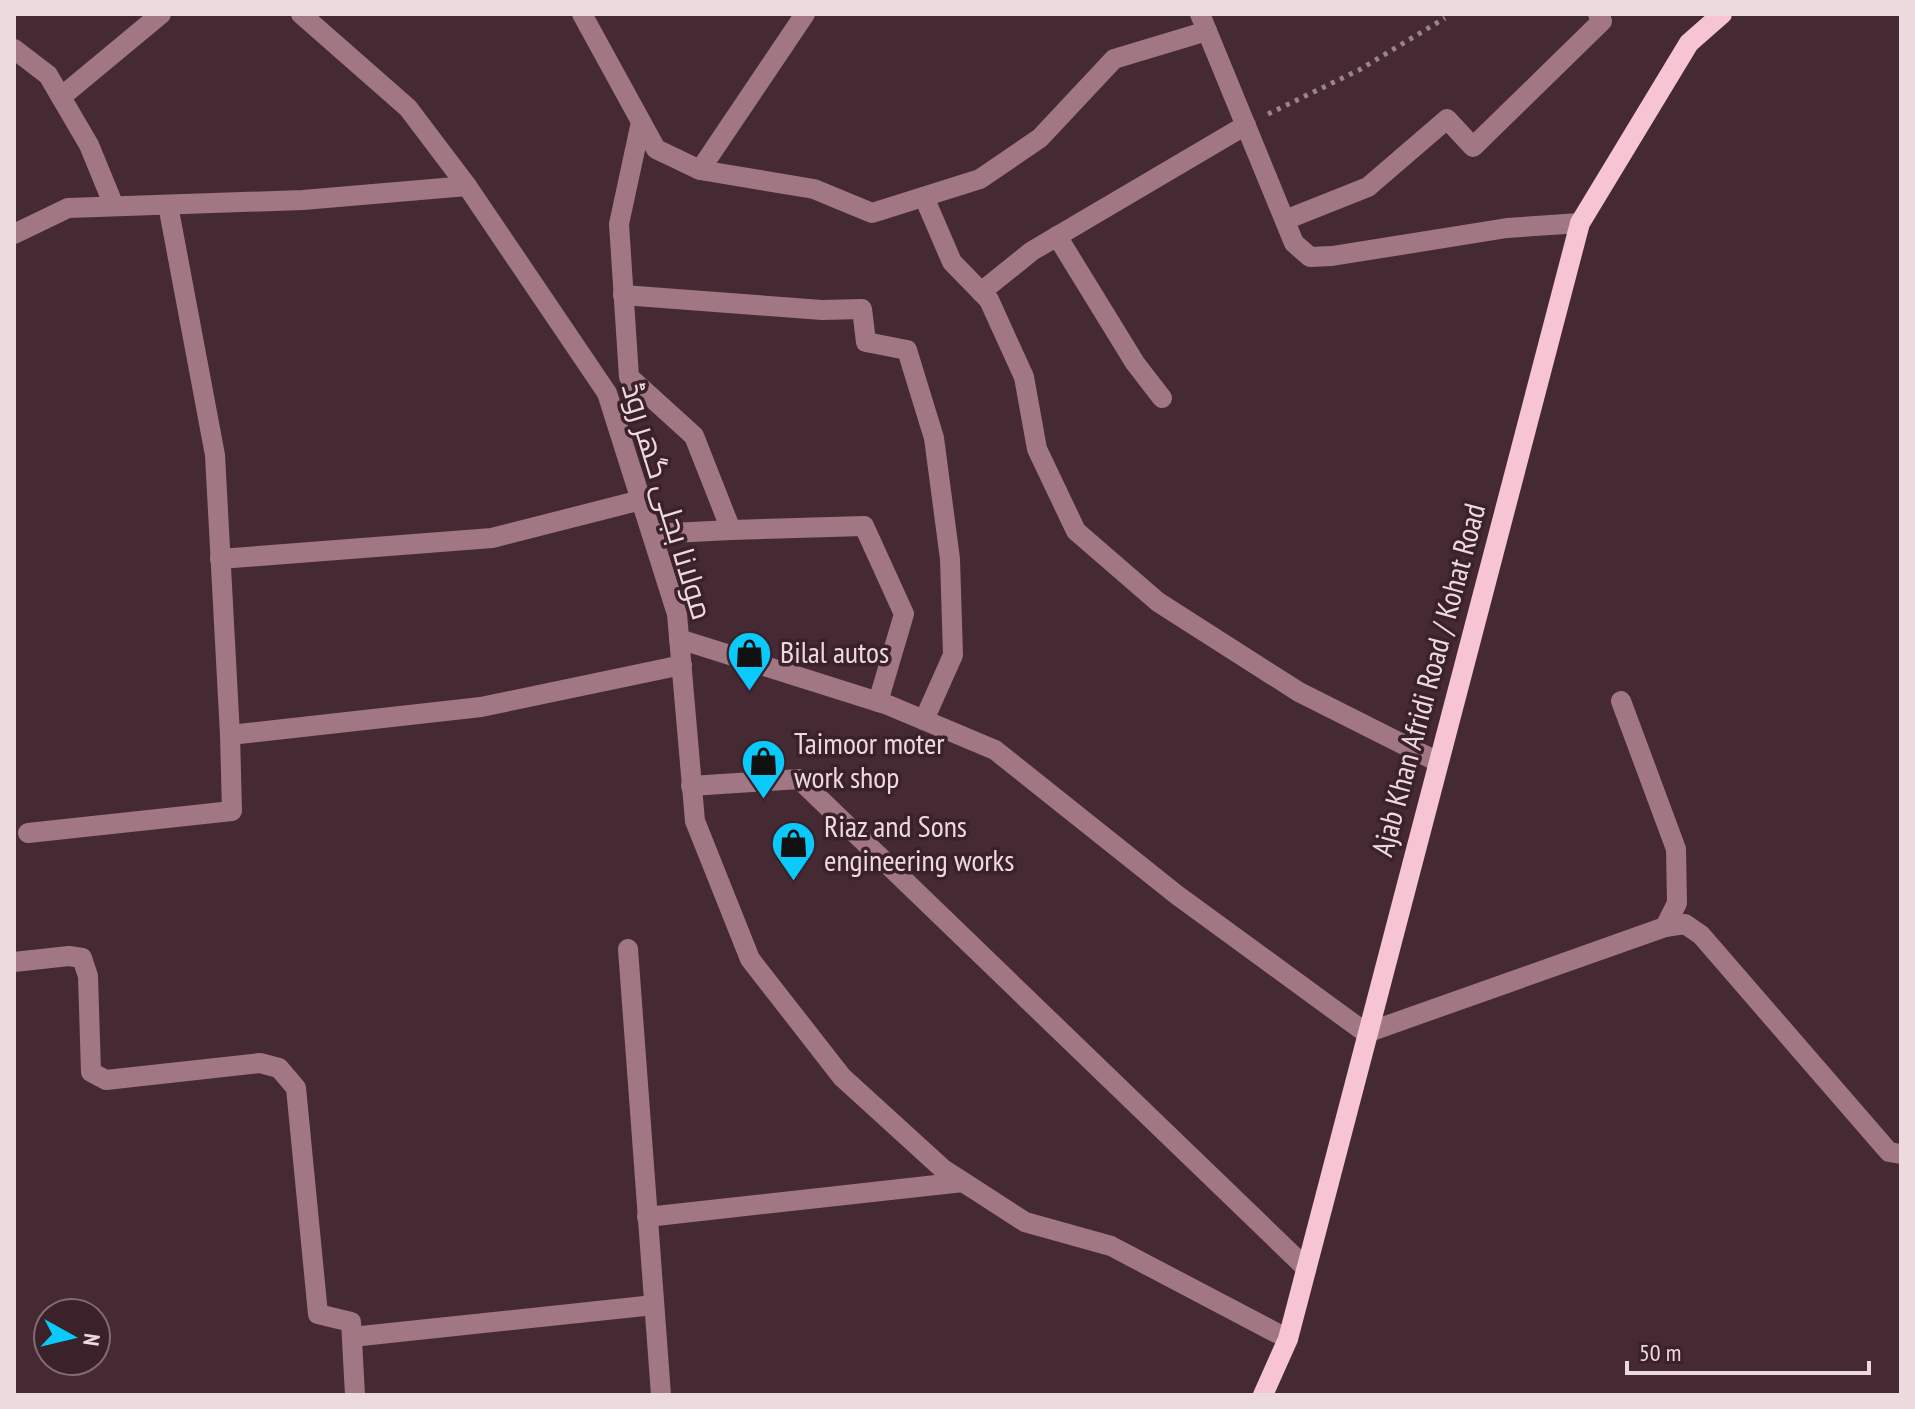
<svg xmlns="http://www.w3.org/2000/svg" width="1915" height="1409" viewBox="0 0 1915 1409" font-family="'PT Sans Narrow',Cairo,sans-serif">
	<rect width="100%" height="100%" fill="#462a33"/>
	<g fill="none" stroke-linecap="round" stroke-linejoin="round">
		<polyline stroke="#9a838a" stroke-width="5" stroke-dasharray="4 6" stroke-linecap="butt" points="1268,114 1359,70 1445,18"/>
		<g stroke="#a07783" stroke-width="20">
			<polyline points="301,14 408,108 467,186 607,393 677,614 695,821 750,959 842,1077 943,1169 1025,1222 1111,1246 1288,1339"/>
			<polyline points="582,14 656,149 700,170 805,14"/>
			<polyline points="1200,14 1294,243 1310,257 1332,256 1507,228 1580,223"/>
			<polyline points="14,49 48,75 89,145 114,206"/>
			<polyline points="61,97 161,14"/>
			<polyline points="641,122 619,224 629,377 694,436 731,530 652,534"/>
			<polyline points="700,170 814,189 872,213 980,179 1040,138 1114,59 1207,31"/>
			<polyline points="924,197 952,262 989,300 1024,377 1037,449 1076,531 1158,602 1299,692 1438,762"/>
			<polyline points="168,205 215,455 230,735"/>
			<polyline points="1285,220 1368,187 1447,119 1473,147 1602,21 1598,14"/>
			<polyline points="14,234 68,208 303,200 467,186"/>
			<polyline points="1057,236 1135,363 1162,398"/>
			<polyline points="981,292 1032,251 1246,125"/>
			<polyline points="623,295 822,310 862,309 866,342 907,350 934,438 950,559 953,655 924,720"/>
			<polyline points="731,530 864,526 904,614 878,702"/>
			<polyline points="220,559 492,538 641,500"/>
			<polyline points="679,639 888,705 995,750 1177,895 1366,1033 1665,927 1685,924 1701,935 1889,1152 1901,1154"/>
			<polyline points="1621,701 1676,849 1677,903 1665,927"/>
			<polyline points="691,786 799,779 1306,1268"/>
			<polyline points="28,833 232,811 230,735 481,707 682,665"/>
			<polyline points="628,949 661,1395"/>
			<polyline points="14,962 69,956 82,958 88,976 91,1072 106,1080 260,1063 279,1068 296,1088 318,1314 351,1322 355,1395"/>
			<polyline points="647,1217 963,1182"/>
			<polyline points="352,1337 654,1305"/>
		</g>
		<polyline stroke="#f7c4d3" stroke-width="20" points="1263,1395 1288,1339 1580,223 1689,43 1722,14"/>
	</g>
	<defs>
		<symbol id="shop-pin" viewBox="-11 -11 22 30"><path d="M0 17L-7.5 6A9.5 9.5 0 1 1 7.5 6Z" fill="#09cafa" stroke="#3b2129"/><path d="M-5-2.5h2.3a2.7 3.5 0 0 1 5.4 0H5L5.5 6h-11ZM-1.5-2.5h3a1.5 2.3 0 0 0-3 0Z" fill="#111"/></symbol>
	</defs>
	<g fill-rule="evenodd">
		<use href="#shop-pin" x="724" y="628" width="51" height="69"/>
		<use href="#shop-pin" x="738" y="736" width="51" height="69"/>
		<use href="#shop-pin" x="768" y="818" width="51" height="69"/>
	</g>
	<g text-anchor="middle" stroke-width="7" stroke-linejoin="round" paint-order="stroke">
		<g font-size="30" fill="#ecdadf" stroke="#3b2129">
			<text transform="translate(667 501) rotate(73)" y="10">مولانا بجلی گھر روڈ</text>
			<text transform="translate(1429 680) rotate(-75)" y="10">Ajab Khan Afridi Road / Kohat Road</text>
		</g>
		<g font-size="30" fill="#ecdadf" stroke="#3b2129" text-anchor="start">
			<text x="780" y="663">Bilal autos</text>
			<text x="794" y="754">Taimoor moter<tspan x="794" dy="34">work shop</tspan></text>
			<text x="824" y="837">Riaz and Sons<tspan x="824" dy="34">engineering works</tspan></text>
		</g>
	</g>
	<rect width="1915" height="1409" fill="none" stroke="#ecdadf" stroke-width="32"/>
	<g transform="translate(72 1337) rotate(98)"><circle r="38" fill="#3b2129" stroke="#826b72" stroke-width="2"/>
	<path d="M0-6L14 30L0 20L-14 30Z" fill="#09cafa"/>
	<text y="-12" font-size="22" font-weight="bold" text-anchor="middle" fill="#ecdadf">N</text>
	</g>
	<path d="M1627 1361v12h242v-12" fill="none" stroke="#ecdadf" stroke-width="4"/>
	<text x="1639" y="1361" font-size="24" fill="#ecdadf" stroke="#3b2129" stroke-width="6" paint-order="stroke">50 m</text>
</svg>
